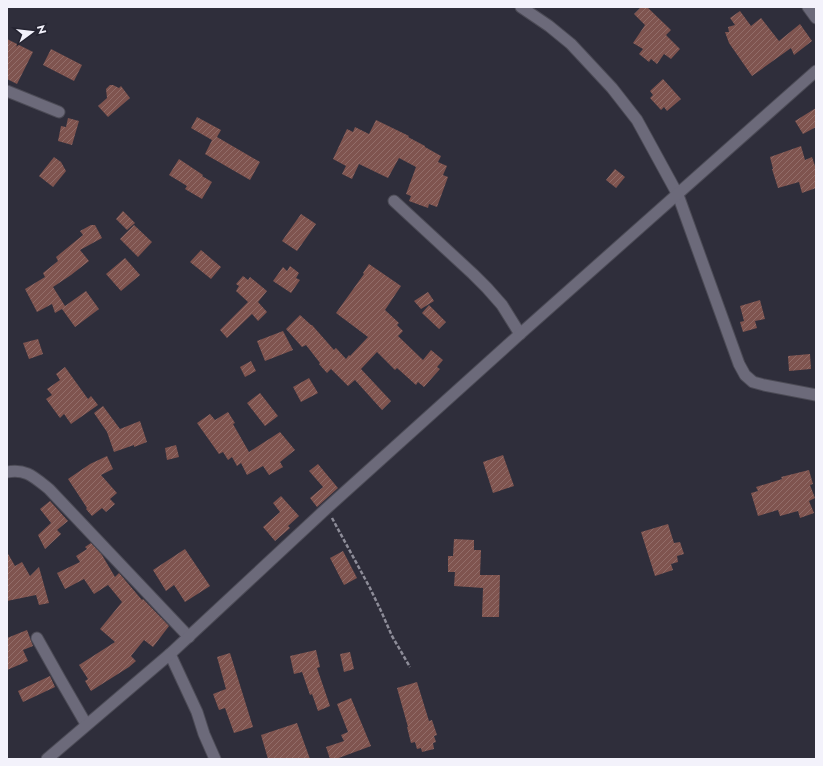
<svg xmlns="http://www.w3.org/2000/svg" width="823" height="766" viewBox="0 0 823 766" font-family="Jost,sans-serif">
	<defs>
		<pattern id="building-hatch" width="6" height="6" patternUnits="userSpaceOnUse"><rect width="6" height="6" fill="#7f544f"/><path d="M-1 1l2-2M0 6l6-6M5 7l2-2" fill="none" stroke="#926d69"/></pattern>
	</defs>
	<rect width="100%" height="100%" fill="#2f2e3b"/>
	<g fill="url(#building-hatch)">
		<polygon points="641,7 647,7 671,30 666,35 680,49 671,59 664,54 657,64 651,59 649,62 639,54 643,49 633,43 645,25 634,14"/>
		<polygon points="740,11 751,26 761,18 779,41 800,24 812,41 794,55 791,48 752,76 729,43 725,32 729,32 728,27 735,25 730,18"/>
		<polygon points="7,39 33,52 17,84 7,79"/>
		<polygon points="51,49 82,65 74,81 43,65"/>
		<polygon points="663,79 681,99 667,111 664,107 661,110 650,98 653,95 650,91"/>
		<polygon points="110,85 113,85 119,88 121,86 130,98 108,117 98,106 107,98 106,89"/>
		<polygon points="816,108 816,127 803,134 795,121"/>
		<polygon points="197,117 221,130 217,137 260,162 250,180 205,154 212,140 191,128"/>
		<polygon points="68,118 79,121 72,145 58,141 61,126 66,127"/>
		<polygon points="376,120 409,136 408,137 425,146 425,147 441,156 438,162 447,166 443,175 448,177 437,207 429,204 428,208 409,201 411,196 406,194 416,167 399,158 388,178 359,164 352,179 342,174 346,166 333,159 347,129 353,132 355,127 369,134"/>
		<polygon points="801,146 805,160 812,157 816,169 816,188 802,193 799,182 778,188 772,169 773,169 770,157"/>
		<polygon points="54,157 61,162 66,171 53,187 39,176"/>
		<polygon points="179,159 203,175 202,176 212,182 202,199 185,189 187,186 169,175"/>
		<polygon points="615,169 625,177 616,188 606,180"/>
		<polygon points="123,211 135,223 127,230 116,219"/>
		<polygon points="301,214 316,224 297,251 282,241"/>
		<polygon points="91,225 95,225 102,238 80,250 89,261 71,275 53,287 65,306 86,291 99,309 75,327 62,309 55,313 52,304 37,312 25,289 45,277 43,273 58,261 56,257 83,235 80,231"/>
		<polygon points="134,225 152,242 138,257 120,239"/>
		<polygon points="201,250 221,267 211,279 190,262"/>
		<polygon points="125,258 140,275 121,291 106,274"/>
		<polygon points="369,264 401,286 385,310 399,323 397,325 403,331 398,336 423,360 431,350 443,360 437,367 440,369 424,387 418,382 416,385 397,368 395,370 377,352 361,369 391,401 382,410 355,380 348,386 331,369 327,373 319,364 320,363 306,345 302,347 286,329 300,315 311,325 312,325 334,350 336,348 346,359 349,355 350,356 368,337 336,313 364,274 363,273"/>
		<polygon points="290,266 299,273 296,278 300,280 291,293 273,281 283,267 287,271"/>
		<polygon points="243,276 248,280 250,277 267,291 258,302 267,312 258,321 252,314 227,338 220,330 248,302 236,291 239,286 236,284"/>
		<polygon points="428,292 434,301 421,309 414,301"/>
		<polygon points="760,300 765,319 755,321 757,328 743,332 740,322 744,321 740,306"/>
		<polygon points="429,305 446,322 439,329 422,313"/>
		<polygon points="283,331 293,350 265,361 257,341"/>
		<polygon points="38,339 43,354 29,359 23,343"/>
		<polygon points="810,354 811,369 789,371 788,356"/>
		<polygon points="251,361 256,371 245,377 240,367"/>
		<polygon points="65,367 88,399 91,396 98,405 71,424 64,414 60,418 46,399 52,395 47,389 60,380 56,374"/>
		<polygon points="309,378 318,393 301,402 293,387"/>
		<polygon points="260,393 278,416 265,426 247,403"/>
		<polygon points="103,406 120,429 140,421 147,442 134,447 134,445 114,452 107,432 94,413"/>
		<polygon points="228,412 235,423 233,424 249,452 280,432 295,450 280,462 283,467 269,475 263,466 247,475 241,463 237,466 232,457 228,460 223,452 219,454 197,423 210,414 215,420"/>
		<polygon points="176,445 179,457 167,460 165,448"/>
		<polygon points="503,455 514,486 493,493 483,462"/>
		<polygon points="107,456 113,469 101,475 117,493 110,499 115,504 106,512 102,508 92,516 86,509 87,508 68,479 90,464"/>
		<polygon points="318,464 338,488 317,507 310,498 323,487 309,471"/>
		<polygon points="809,470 813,484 810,485 815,498 809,501 814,513 800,518 798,511 780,516 778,510 758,516 751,493 758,491 756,487 782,479 781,477"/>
		<polygon points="281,496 299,516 288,526 290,528 275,541 263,527 280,512 273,503"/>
		<polygon points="50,501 68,521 57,530 61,534 45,549 38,535 51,523 40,509"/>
		<polygon points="668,524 674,543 680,542 684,554 677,556 678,562 671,564 673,570 655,576 641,532"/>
		<polygon points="454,539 474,540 474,550 481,550 480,575 500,575 499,617 482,617 483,588 454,586 455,572 448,572 448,556 453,556"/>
		<polygon points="91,543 102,555 115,577 119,573 142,600 143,599 169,626 153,647 144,640 131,656 136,661 129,667 91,691 85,681 88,679 79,665 115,642 100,629 122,602 108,585 94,594 84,579 65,589 57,573 80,562 76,556 87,549 85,547"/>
		<polygon points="185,549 210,586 185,602 174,585 166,591 153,570"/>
		<polygon points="343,551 357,578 344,585 330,558"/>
		<polygon points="7,552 15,566 22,562 30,576 39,567 49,603 39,605 36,595 7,601"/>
		<polygon points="27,630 33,646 23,650 28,661 7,670 7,638"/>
		<polygon points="316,650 320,667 317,668 330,706 318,711 312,694 310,695 302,672 294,674 290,656"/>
		<polygon points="350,652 354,669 344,672 340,654"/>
		<polygon points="230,653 253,727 234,733 225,708 219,710 213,694 226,689 217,657"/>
		<polygon points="50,676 55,687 23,702 18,691"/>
		<polygon points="417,682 429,721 432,720 437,735 434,736 436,742 433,743 434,749 422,752 421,748 417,749 415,742 411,743 407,727 408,727 397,688"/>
		<polygon points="351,698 371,746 336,759 330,759 326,747 344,741 341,735 348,732 337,704"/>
		<polygon points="297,723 310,759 268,759 261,735"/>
	</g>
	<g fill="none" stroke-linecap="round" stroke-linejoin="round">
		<defs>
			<g id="minor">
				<polyline points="521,7 549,26 571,44 612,88 637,120 678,195 739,364 745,375 753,382 764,385 816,395"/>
				<polyline points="808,7 816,18"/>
				<polyline points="7,91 59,112"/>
				<polyline points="394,201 473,274 487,288 502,305 520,334"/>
				<path d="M 7,472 C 26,468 35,478 49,489 L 189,637"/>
				<polyline points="37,638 60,679 86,724"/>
				<polyline points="170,654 197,712 204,734 215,759"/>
			</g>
			<polyline id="tertiary" points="47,759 170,654 327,508 520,334 816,71"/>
		</defs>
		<use href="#minor" stroke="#4c4b56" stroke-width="13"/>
		<use href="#tertiary" stroke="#4c4b56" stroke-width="13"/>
		<polyline stroke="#8e8d99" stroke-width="2.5" stroke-dasharray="4 2" stroke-linecap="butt" points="332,518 370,588 381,611 392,636 410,667"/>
		<use href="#minor" stroke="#6c6a7a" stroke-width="11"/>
		<use href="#tertiary" stroke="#6c6a7a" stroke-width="11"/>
	</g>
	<rect width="823" height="766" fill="none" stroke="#f3f2fb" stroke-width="16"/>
	<g transform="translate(32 32) rotate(75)" stroke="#252431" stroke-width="3" paint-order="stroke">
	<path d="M0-3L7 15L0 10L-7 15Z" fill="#f3f2fb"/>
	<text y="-6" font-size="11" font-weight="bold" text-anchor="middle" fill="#f3f2fb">N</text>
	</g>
</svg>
